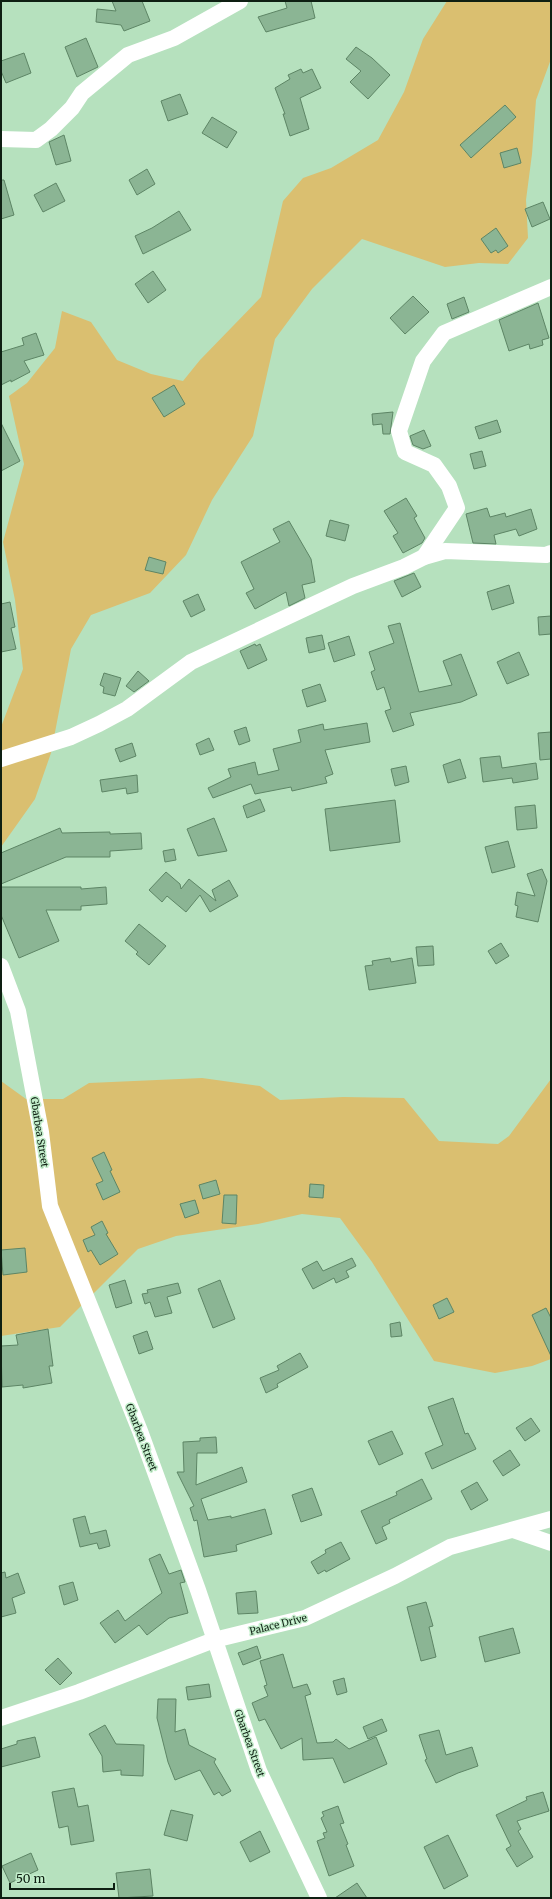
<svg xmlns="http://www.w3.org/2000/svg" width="552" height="1899" viewBox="0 0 552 1899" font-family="Merriweather,serif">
	<rect width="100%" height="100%" fill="#b6e1be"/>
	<g fill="#dabf70">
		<polygon points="447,1 551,1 551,59 536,100 532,154 526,200 528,238 508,264 479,263 445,267 362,239 312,289 275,339 253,436 212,500 186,555 150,593 91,615 71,649 51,753 35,799 1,847 1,727 23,669 15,600 3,542 24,464 9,396 27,383 55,348 62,311 91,322 117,360 151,374 183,381 200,360 261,297 283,201 303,178 331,168 378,140 404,92 423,39"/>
		<polygon points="202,1078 260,1086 280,1100 343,1097 404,1098 439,1141 498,1144 509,1136 551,1079 551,1359 532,1366 495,1373 434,1361 372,1262 340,1218 302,1214 258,1224 176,1236 138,1249 60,1327 1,1336 1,1081 26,1099 63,1099 89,1083"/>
	</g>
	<g fill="#8bb594" stroke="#5d8565">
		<polygon points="112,1 142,1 150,21 124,31 121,25 96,22 97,9 116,11"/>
		<polygon points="285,1 311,1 315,18 266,32 258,17 287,8"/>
		<polygon points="86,38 98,67 77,77 65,47"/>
		<polygon points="356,47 372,58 390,75 368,99 350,82 361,71 346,59"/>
		<polygon points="24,53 31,73 6,83 1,71 1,61"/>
		<polygon points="301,69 303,73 312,69 321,88 300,98 309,129 290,136 283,114 285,114 275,88 290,79 288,75"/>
		<polygon points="180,94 188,114 168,121 161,101"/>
		<polygon points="505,105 516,117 471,158 460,145"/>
		<polygon points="212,117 237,132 227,148 202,133"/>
		<polygon points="64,135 71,161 56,165 49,142"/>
		<polygon points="517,148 521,163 504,168 500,153"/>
		<polygon points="147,169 155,184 137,195 129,180"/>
		<polygon points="1,180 4,180 14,215 1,219"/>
		<polygon points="56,183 65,201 43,212 34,195"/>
		<polygon points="543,202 550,219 532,227 525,209"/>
		<polygon points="179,211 191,230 143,254 135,236 152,228"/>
		<polygon points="496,228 508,246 498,253 496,250 491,253 481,239"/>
		<polygon points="153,271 166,290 148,303 135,284"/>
		<polygon points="413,296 429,312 405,334 390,318"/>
		<polygon points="464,297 469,312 452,319 447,304"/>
		<polygon points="538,303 549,338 542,340 543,345 530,349 529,344 509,351 499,320"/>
		<polygon points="36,333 44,355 24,361 30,372 11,382 11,380 1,385 1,352 24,345 22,338"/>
		<polygon points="174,385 185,404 164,417 152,398"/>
		<polygon points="393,412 390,434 383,434 382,424 373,425 372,414"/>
		<polygon points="497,420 501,432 479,439 475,427"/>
		<polygon points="1,423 20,461 1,471"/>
		<polygon points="424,430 431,446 423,449 413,445 410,436"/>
		<polygon points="482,451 486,466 474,469 470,454"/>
		<polygon points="406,498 417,516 414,518 425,538 422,543 403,553 393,536 398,533 384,511"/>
		<polygon points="487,508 490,517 505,513 506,517 531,509 537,529 519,536 516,529 494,535 496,544 473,543 466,514"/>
		<polygon points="330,520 349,525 345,541 326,536"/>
		<polygon points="289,521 311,559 315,582 302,585 305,598 289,606 286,592 255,609 246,593 254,589 241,562 280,542 273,529"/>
		<polygon points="149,557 166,562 163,574 145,570"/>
		<polygon points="414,573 421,587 402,597 394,581"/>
		<polygon points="509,585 514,603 492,610 487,592"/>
		<polygon points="198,594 205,610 191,617 183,601"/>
		<polygon points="10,602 15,627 11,628 16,649 1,652 1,604"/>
		<polygon points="551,616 551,634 539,635 538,617"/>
		<polygon points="400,623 419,692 452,685 443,661 461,654 477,695 461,702 410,713 414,725 393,732 385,711 391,709 384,687 377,690 371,672 375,670 369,652 394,643 388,626"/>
		<polygon points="322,635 325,649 309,653 306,638"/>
		<polygon points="349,636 355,655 334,662 328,643"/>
		<polygon points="255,644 256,646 260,644 267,660 248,669 240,651"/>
		<polygon points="519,652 529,675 507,684 497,662"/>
		<polygon points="138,671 149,681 134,692 126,686"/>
		<polygon points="104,673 121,678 115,696 103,693 104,687 100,685"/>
		<polygon points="320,684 326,701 307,707 302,690"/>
		<polygon points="367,723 370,742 325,750 333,774 325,777 327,783 292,791 291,787 255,794 251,784 213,798 208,788 231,777 228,769 255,762 258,775 279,770 273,749 301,742 298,730 323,724 324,730"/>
		<polygon points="246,727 250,741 239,745 234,731"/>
		<polygon points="551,732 551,759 540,760 538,733"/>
		<polygon points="209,738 214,750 200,755 196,744"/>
		<polygon points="132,743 136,756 120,762 115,749"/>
		<polygon points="500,756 502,768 536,763 538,779 513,783 512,778 483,782 480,758"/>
		<polygon points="460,759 466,778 448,783 443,765"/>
		<polygon points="406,766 409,782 395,786 391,769"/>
		<polygon points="137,775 138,792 127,794 126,788 102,792 100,780"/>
		<polygon points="260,799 265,811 247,818 243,806"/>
		<polygon points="395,800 400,842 330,851 325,809"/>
		<polygon points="535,805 537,828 517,830 515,807"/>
		<polygon points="214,818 227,851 198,856 187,829"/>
		<polygon points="60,828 62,833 110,832 110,834 141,833 142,849 110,851 110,857 66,857 1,884 1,853"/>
		<polygon points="508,841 515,867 492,873 485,847"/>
		<polygon points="174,849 176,860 165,862 163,851"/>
		<polygon points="542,869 547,881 538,922 516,917 518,906 515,905 517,892 535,896 527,874"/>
		<polygon points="166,872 180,884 181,889 189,879 216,901 212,890 229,880 238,896 210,912 200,895 186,912 167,896 162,902 149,890"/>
		<polygon points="1,887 81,887 81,889 106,887 107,904 81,906 81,910 46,910 59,941 19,958 1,915"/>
		<polygon points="139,924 166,946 149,965 136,954 138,952 125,941"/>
		<polygon points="501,943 509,956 496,964 488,951"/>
		<polygon points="433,946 434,965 418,966 416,947"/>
		<polygon points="390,958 391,962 412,958 416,983 369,990 365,966 373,965 372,961"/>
		<polygon points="104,1152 112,1170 110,1171 120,1192 103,1200 96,1184 103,1181 92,1158"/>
		<polygon points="216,1180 220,1194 203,1199 199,1185"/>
		<polygon points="310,1184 324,1185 323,1198 309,1197"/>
		<polygon points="224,1195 237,1195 236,1224 222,1223"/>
		<polygon points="195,1200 199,1213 185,1218 180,1204"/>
		<polygon points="102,1221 108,1233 106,1234 118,1254 100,1265 91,1250 88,1252 83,1240 95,1235 91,1227"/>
		<polygon points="25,1248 27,1272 3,1275 1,1250"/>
		<polygon points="352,1258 356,1266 346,1271 349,1277 336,1283 334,1278 313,1289 302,1269 317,1261 323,1271"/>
		<polygon points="125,1280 132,1303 116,1308 109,1285"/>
		<polygon points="220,1280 235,1319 213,1328 198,1289"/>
		<polygon points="178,1283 181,1293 167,1297 172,1313 155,1317 150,1302 145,1304 142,1294 148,1293 147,1290"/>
		<polygon points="447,1298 454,1312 439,1319 433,1305"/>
		<polygon points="546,1308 551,1318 551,1356 532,1315"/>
		<polygon points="400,1322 402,1336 391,1337 390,1324"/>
		<polygon points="48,1329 53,1366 49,1366 52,1383 23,1388 23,1385 2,1387 1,1346 18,1345 16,1335"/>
		<polygon points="147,1331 153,1349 139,1354 133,1336"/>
		<polygon points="300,1353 308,1367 277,1384 278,1387 266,1393 260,1378 279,1370 277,1366"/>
		<polygon points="453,1398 465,1434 468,1433 476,1449 432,1469 425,1453 443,1445 428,1407"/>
		<polygon points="531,1418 540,1431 525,1441 516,1428"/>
		<polygon points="392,1431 403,1454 379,1465 368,1441"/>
		<polygon points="216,1437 217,1453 197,1453 196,1485 242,1467 247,1482 201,1499 208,1520 231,1516 231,1518 265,1509 272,1534 236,1545 237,1551 204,1557 197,1520 194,1521 190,1508 194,1506 177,1472 184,1472 183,1442 200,1441 200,1438"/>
		<polygon points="510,1450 520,1465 503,1476 493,1461"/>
		<polygon points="422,1479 432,1499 389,1520 390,1523 382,1527 387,1539 376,1544 361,1511 397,1495 396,1492"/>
		<polygon points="477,1482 488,1500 471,1510 461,1491"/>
		<polygon points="312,1488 322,1515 301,1522 292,1495"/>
		<polygon points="85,1516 90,1534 106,1530 110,1546 99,1549 97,1543 80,1547 73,1519"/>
		<polygon points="341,1542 350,1559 326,1572 325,1570 318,1574 311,1562 326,1553 325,1550"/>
		<polygon points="160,1554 169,1574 181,1570 185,1582 180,1583 188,1613 169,1618 147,1635 139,1625 115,1643 100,1623 118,1610 125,1621 162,1593 149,1559"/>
		<polygon points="5,1572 6,1578 18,1573 25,1593 12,1598 16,1613 1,1617 1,1573"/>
		<polygon points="73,1582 78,1600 64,1605 59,1586"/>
		<polygon points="256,1591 258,1613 238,1614 236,1593"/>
		<polygon points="426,1602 433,1626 429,1627 436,1657 421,1661 407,1607"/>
		<polygon points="513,1628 520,1653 485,1662 479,1637"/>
		<polygon points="257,1646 261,1658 243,1665 238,1653"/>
		<polygon points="283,1654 293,1688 307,1684 311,1694 305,1696 317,1743 333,1742 336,1739 349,1749 376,1737 387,1764 344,1783 333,1758 303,1760 302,1738 281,1749 265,1719 259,1721 252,1703 268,1696 264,1686 267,1685 260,1661"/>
		<polygon points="58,1658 72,1673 60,1685 45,1670"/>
		<polygon points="344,1678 347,1692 337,1695 333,1681"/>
		<polygon points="209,1684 211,1697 188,1700 186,1687"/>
		<polygon points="158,1699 176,1699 175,1732 185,1729 189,1745 216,1759 214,1762 231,1791 222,1796 219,1792 214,1795 200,1770 175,1780 168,1762 157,1718"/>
		<polygon points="382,1719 387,1731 368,1739 363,1727"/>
		<polygon points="105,1725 116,1744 144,1745 143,1776 121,1775 121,1770 103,1772 102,1756 89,1734"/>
		<polygon points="439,1730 446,1755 472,1747 478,1766 458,1773 436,1783 425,1760 427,1759 419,1735"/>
		<polygon points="35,1737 40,1757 1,1767 1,1749 17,1744 17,1741"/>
		<polygon points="74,1788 78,1807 88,1805 94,1841 71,1845 68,1826 59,1828 52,1792"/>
		<polygon points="543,1792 549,1811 517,1821 521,1829 518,1831 533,1857 517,1867 506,1849 511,1846 496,1815 527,1800 526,1797"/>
		<polygon points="338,1806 344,1823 340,1824 348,1844 346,1845 354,1866 329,1876 317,1841 325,1838 323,1833 327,1832 321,1818 324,1816 322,1812"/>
		<polygon points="171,1810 193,1815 187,1841 164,1835"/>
		<polygon points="260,1831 270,1852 250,1862 240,1842"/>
		<polygon points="448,1835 468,1876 444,1889 424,1847"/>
		<polygon points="31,1853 38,1870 10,1883 2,1866"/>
		<polygon points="150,1869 153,1896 119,1898 116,1873"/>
		<polygon points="357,1883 367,1898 335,1898"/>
	</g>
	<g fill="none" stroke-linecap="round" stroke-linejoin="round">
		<g stroke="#fff" stroke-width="16">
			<polyline points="1,139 36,140 51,129 72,108 82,93 128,55 174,38 240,1"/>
			<polyline points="424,557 457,508 449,486 434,465 405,452 399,431 423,361 444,333 551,287"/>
			<polyline points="1,759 71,737 99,724 127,709 191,662 353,586 404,567 424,557 445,551 546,555 551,553"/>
			<polyline points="1,966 18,1011 41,1132 50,1206 140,1431 198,1590 259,1771 319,1898"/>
			<polyline points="513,1530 551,1543"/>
			<polyline points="1,1718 79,1692 214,1640 305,1618 395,1576 450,1547 551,1519"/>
		</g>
	</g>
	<g text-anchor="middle" stroke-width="3" stroke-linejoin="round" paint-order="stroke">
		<g font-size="10" fill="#0e1f12" stroke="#c3eecb">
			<text transform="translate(40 1132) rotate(81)" y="4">Gbarbea Street</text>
			<text transform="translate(142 1437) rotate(69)" y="4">Gbarbea Street</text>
			<text transform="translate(278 1624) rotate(-14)" y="4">Palace Drive</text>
			<text transform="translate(250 1743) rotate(70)" y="4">Gbarbea Street</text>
		</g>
	</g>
	<rect width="552" height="1899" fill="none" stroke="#0e1f12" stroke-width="4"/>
	<path d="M10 1883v6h104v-6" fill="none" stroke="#0e1f12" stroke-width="2"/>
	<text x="16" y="1883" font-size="12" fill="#0e1f12" stroke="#c3eecb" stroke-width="3" paint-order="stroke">50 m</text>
</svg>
